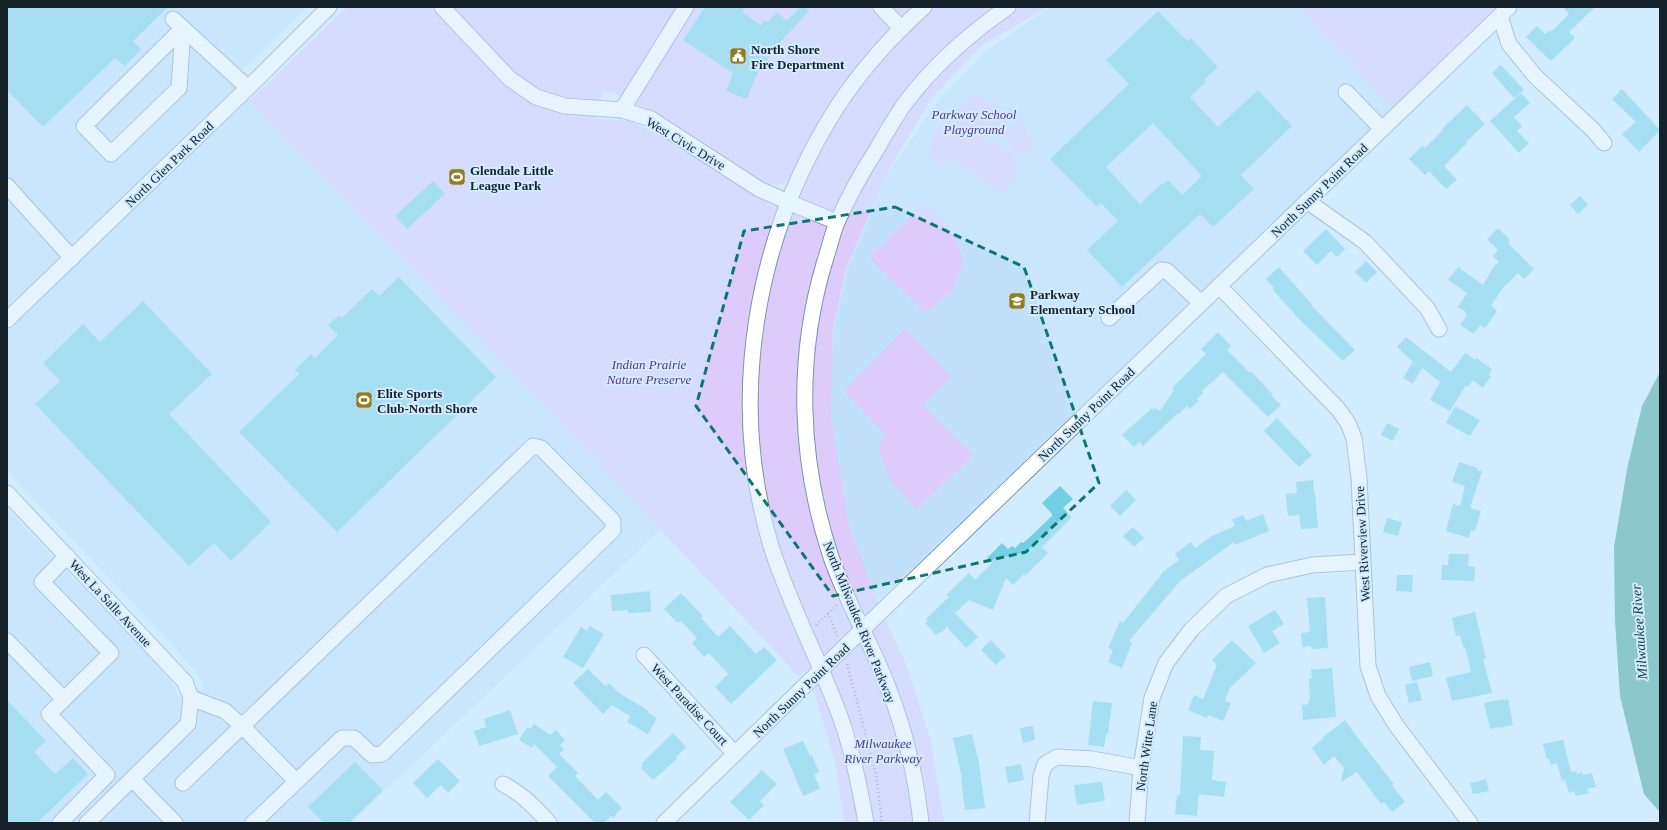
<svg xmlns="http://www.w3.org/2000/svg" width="1667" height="830" viewBox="0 0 1667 830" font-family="'Times New Roman',serif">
	<rect width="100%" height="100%" fill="#d1ebff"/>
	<g fill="#c1e0f9">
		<polygon points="7,7 307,7 230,82 520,380 661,529 351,823 7,823 7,509 162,670 171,681 180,698 204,688 199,676 170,642 7,471"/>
		<polygon points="1050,7 1297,7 1394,109 880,599 874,594 848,528 829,417 834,329 847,269 889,172 938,101 988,50"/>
	</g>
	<g fill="#dccbfb" fill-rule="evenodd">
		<path d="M 347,7 L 1048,7 L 982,45 L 932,98 L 889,169 L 846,269 L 833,329 L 831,418 L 849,527 L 882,612 L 906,664 L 931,741 L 944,823 L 844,823 L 836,765 L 807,669 L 799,677 L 520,380 L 249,101 ZM 603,91 L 612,92 L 676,125 L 760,182 C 770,184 777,186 787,182 L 775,208 L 674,143 L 630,121 L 595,118 Z"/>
		<polygon points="1297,7 1503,7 1394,109"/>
		<path d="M 977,94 L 997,107 L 1001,123 L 993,128 L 984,142 L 994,142 L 1012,154 L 1011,143 L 1003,135 L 1018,120 L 1028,131 L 1022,137 L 1031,136 L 1033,152 L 1013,154 C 1020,174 1015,179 1003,194 L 963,166 L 952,160 L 942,167 L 928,153 C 930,143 932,133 941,126 C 944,124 949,122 951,119 C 962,108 961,100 977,94 Z"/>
		<polygon points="925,203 953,231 964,263 952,291 926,313 869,258"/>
		<polygon points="905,329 951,377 923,405 973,455 917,509 890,480 879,449 885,434 844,391"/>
	</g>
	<polygon fill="#389c8f" points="1660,372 1660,811 1657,809 1644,794 1620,696 1615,621 1614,547 1627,469 1642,406"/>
	<g fill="#71d0e3" fill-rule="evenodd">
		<polygon points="7,7 168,7 133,41 141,49 125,66 115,58 43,127 7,90"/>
		<polygon points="705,7 745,7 742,12 761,25 764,20 767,22 778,12 786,21 801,7 804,7 809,11 775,48 764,64 755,78 747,99 726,91 733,73 683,40"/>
		<polygon points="1563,7 1595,7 1569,32 1575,38 1551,61 1526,37 1537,26 1545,34 1550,30 1551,32 1569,14"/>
		<path d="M 1158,11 L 1187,41 L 1191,38 L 1218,67 L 1204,80 L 1206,82 L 1190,97 L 1218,127 L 1258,90 L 1292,126 L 1241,175 L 1254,189 L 1213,227 L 1200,214 L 1122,287 L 1087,250 L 1118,221 L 1101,203 L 1097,207 L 1050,159 L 1129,84 L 1106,60 ZM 1153,123 L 1202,176 L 1182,195 L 1168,180 L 1162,185 L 1161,184 L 1140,204 L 1106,167 Z"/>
		<polygon points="1501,65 1524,90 1514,98 1492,73"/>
		<polygon points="1622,89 1660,130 1639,152 1622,134 1636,122 1612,99"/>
		<polygon points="1521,93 1530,103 1514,117 1522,126 1517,131 1529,143 1519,153 1490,121"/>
		<polygon points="1467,105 1485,124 1466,142 1467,143 1444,166 1457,180 1446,189 1429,171 1425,175 1409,159 1422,146 1425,148 1443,130 1442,129"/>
		<polygon points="433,181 445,194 407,229 395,216"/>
		<polygon points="1580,196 1588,205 1578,214 1570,205"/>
		<polygon points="1498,228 1510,240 1508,243 1534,269 1524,279 1518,273 1502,289 1491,306 1497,311 1485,328 1480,325 1474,334 1460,325 1467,315 1465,314 1466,312 1458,307 1467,293 1448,280 1458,267 1483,285 1494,266 1499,262 1493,256 1498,250 1487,239"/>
		<polygon points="1326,229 1345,249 1337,257 1331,251 1317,265 1303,251"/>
		<polygon points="1366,261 1377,272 1366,283 1355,272"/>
		<polygon points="1279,267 1313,306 1312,306 1355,350 1343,361 1299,319 1273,290 1274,288 1266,279"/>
		<polygon points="399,277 496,377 337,532 239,432 299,374 295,370 311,354 315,358 338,335 328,325 339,315 342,318 372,289 379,296"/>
		<polygon points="143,301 212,374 169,414 271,522 231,561 214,543 189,566 35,404 60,381 43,363 83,324 100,342"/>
		<polygon points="1218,332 1231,346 1227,350 1250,373 1252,372 1273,395 1272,396 1281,405 1268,417 1223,372 1202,391 1203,393 1197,399 1199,401 1190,409 1187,406 1179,414 1178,413 1143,446 1139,442 1134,447 1122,435 1152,408 1154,410 1156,408 1160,411 1174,390 1172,388 1206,354 1201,349"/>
		<polygon points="1406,337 1451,372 1465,353 1475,360 1476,358 1492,369 1489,374 1491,376 1483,388 1473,380 1468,387 1466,385 1450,411 1430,400 1440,382 1422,368 1413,384 1403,378 1413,362 1397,347"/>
		<polygon points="1455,406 1480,420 1470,436 1446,423"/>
		<polygon points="1277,418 1312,455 1299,467 1264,431"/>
		<polygon points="1387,423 1399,429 1393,441 1381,435"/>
		<polygon points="1459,462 1478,468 1477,470 1482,471 1470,508 1481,511 1475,531 1471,530 1469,538 1446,531 1453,504 1460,506 1465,486 1452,482"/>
		<polygon points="1313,480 1314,493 1315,493 1318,528 1301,529 1299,515 1288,516 1286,494 1297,493 1296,482"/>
		<polygon points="1060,486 1073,499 1063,508 1072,517 1042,547 1048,553 1025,576 1024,574 1013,585 1006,578 993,610 969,600 955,613 978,637 966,648 947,627 941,633 939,632 936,635 925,623 928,621 926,619 949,597 946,595 969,573 975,580 992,563 987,558 1002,543 1008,549 1012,546 1015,548 1021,542 1023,543 1031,536 1052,516 1052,514 1042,503"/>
		<polygon points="1126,490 1136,500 1120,516 1110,506"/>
		<polygon points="1263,514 1269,531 1235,545 1234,542 1180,581 1129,641 1132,643 1122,668 1108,662 1113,650 1108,648 1120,621 1123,623 1164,571 1179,560 1175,554 1191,542 1195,548 1212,536 1235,526 1232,519 1243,515 1246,521"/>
		<polygon points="1387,518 1402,522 1398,536 1383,532"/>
		<polygon points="1133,527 1144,538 1134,547 1123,536"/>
		<polygon points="1449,554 1469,554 1468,566 1475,567 1474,581 1441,580 1442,565 1448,565"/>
		<polygon points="1397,575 1413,575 1412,592 1396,591"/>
		<polygon points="650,591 651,612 628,613 628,610 612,611 611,595"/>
		<polygon points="681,593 703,616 701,618 718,637 730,626 756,654 764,647 777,660 731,704 715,687 728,674 709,653 704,657 692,643 697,638 681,621 678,623 664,609"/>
		<polygon points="1325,597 1328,648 1311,649 1311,646 1302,647 1301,633 1310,632 1307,598"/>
		<polygon points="1275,610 1284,624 1272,631 1280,643 1264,653 1248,626"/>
		<polygon points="1475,612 1486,659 1483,659 1492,693 1452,701 1446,678 1471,672 1465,647 1463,647 1460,635 1456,636 1452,618"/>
		<polygon points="590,626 604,634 583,668 563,657 581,627 587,631"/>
		<polygon points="991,640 1006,656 996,665 981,650"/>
		<polygon points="1232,640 1256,663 1230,688 1225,701 1231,703 1223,721 1208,715 1207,718 1188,710 1194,695 1203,699 1217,665 1212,660"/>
		<polygon points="1430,662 1433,676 1412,681 1409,667"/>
		<polygon points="1332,668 1336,717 1303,720 1302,705 1309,704 1308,701 1310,700 1309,679 1312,678 1311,670"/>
		<polygon points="588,669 605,686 609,683 619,693 649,711 648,713 657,718 648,734 627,722 630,716 612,705 603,714 573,683"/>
		<polygon points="1417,682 1422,700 1409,703 1405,685"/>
		<polygon points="1503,699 1503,700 1508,699 1513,725 1499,728 1498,727 1490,729 1484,703"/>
		<polygon points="7,700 46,741 34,752 55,774 73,758 88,774 37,823 7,823"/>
		<polygon points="1093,701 1112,703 1108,734 1106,734 1104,747 1088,745"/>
		<polygon points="510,710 518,734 479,746 474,731 486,727 484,719"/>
		<polygon points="1345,720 1357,737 1394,784 1392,785 1405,802 1392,812 1384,802 1381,804 1357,772 1341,782 1344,768 1334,756 1324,765 1312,748 1324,738 1323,737"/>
		<polygon points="534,724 550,735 556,730 565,740 560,745 564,749 559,754 578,773 575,776 598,800 606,792 622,808 613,818 611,816 604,823 595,823 548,776 557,767 534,744 532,748 519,740 527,727 531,729"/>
		<polygon points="1033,726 1035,740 1023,743 1020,728"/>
		<polygon points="673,733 686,747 676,757 677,759 653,780 641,768 643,766 641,764"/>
		<polygon points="972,734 979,763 985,808 965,810 961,779 962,778 953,738"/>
		<polygon points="1183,736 1201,737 1200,750 1214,751 1212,780 1226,782 1224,797 1199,794 1197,816 1175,814 1177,795 1180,795"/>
		<polygon points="1563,740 1571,772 1577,771 1577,774 1582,772 1583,775 1592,773 1596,787 1587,789 1589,793 1576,796 1574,791 1569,793 1565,780 1562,781 1557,763 1551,765 1549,759 1547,759 1543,744"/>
		<polygon points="803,741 810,756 812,755 819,772 814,774 820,789 803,796 783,749"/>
		<polygon points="438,759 460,781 448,793 441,785 427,798 413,783"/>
		<polygon points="355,762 383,790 349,823 324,823 308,807"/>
		<polygon points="1021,764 1024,780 1008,783 1005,767"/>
		<polygon points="762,770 777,784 760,801 764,805 749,820 730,802"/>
		<polygon points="1486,779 1489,791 1473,794 1470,783"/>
		<polygon points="1102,782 1105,801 1077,805 1074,785"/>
	</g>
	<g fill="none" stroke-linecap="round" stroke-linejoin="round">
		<defs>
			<g id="minor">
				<polyline points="442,7 510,79 536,97 565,106 622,110 651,119 759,189 788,202 837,222"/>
				<polyline points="881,7 901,28"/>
				<polyline points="1500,16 1509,44 1535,76 1593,130 1604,143"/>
				<polyline points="173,19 248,88"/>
				<polygon points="183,28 179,88 111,154 84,126"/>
				<polyline points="1346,92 1382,129"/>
				<polyline points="622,110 686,7"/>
				<polyline points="7,186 72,258"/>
				<polyline points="1307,201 1365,242 1427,308 1439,329"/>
				<polyline points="1219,286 1338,409 1348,423 1354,438 1359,478 1368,666 1378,696 1396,725 1470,823"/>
				<polyline points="1109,318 1161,270 1167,271 1201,303"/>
				<polyline points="7,320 256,80 329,7"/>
				<polyline points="7,493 185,682 191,698 188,724 87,823"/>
				<polyline points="7,641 64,699"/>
				<polyline points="644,655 735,754"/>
				<polyline points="191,698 225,711 242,726 296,781"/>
				<polyline points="132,779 175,823"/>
				<polyline points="183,783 533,446 541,448 613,521 613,530 382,754 372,755 354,738 342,738 253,823"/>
				<path d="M 503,784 C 522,794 535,807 549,823"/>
				<polyline points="60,823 107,775 49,714 111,653 42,582 67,556"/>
				<polyline points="664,823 863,629 1509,7"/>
				<path d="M 866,823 C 860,788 853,753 841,719 C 820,661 790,606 771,546 C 727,399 755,236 837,107 C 861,70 892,36 924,7"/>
				<path d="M 921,823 C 916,777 905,730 888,687 C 871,642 845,600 830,554 C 799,459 796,359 824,264 C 829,249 832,234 838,220 C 849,196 862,172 877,149 C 885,134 894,120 903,106 C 931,68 969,34 1008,7"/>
				<polyline points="1037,823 1041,776 1045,764 1057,757 1092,759 1141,768"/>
				<polyline points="1137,823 1141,768 1152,698 1166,663 1191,630 1226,596 1267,575 1312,565 1362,562"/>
			</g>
		</defs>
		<use href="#minor" stroke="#7896ad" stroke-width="17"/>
		<g stroke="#718493" stroke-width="2.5" stroke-dasharray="1 3" stroke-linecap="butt">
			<polyline points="828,613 837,636"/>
			<polyline points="816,625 837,605"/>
			<polyline points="847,664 876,774 882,823"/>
		</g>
		<use href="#minor" stroke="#fff" stroke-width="15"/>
	</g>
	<path d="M0 0H1667V830H0ZM 895,207 L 1024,267 L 1099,483 L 1026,552 L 833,596 L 696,406 L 744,231 Z" fill="#d1ebff" fill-opacity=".55" fill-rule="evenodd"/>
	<path fill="none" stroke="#0f766e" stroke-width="3" stroke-dasharray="8 5" stroke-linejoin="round" d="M 895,207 L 1024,267 L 1099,483 L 1026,552 L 833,596 L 696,406 L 744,231 Z"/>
	<defs>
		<symbol id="civic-square" viewBox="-11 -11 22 22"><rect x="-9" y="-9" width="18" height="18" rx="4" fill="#937c22" stroke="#d1ebff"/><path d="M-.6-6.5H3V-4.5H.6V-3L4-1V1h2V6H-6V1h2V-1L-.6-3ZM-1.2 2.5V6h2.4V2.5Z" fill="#fff"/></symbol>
		<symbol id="stadium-square" viewBox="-11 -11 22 22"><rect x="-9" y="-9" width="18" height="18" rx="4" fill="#937c22" stroke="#d1ebff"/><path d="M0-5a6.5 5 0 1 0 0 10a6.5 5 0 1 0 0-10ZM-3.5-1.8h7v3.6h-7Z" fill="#fff"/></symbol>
		<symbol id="school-square" viewBox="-11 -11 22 22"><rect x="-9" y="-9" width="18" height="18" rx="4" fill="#937c22" stroke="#d1ebff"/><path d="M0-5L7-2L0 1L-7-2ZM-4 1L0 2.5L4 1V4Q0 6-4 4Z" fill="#fff"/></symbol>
	</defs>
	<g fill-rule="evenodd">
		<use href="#civic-square" x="728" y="46" width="20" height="20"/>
		<use href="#stadium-square" x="447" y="167" width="20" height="20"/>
		<use href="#school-square" x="1007" y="291" width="20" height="20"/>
		<use href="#stadium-square" x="354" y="390" width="20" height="20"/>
	</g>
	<g text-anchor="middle" stroke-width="4" stroke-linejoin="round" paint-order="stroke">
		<g font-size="13" font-weight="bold" fill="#16222b" stroke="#d1ebff" text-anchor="start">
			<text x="751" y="54">North Shore<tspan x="751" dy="15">Fire Department</tspan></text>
			<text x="470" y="175">Glendale Little<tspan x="470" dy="15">League Park</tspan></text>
			<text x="1030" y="299">Parkway<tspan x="1030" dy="15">Elementary School</tspan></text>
			<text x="377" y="398">Elite Sports<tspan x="377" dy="15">Club-North Shore</tspan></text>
		</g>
		<g font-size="13" font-style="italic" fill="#583884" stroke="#d1ebff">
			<text x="974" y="119">Parkway School<tspan x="974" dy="15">Playground</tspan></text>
			<text x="649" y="369">Indian Prairie<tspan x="649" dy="15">Nature Preserve</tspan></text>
			<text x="883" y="748">Milwaukee<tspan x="883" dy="15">River Parkway</tspan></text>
		</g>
		<g font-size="13" fill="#16222b" stroke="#d1ebff">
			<text transform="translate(686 143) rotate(31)" y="5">West Civic Drive</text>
			<text transform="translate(169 164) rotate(-44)" y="5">North Glen Park Road</text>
			<text transform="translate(1319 190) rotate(-44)" y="5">North Sunny Point Road</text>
			<text transform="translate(1086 414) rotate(-44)" y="5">North Sunny Point Road</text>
			<text transform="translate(1362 544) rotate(-93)" y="5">West Riverview Drive</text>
			<text transform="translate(111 603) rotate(47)" y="5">West La Salle Avenue</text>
			<text transform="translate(860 622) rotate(68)" y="5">North Milwaukee River Parkway</text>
			<text transform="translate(801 690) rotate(-44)" y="5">North Sunny Point Road</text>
			<text transform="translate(690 704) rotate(47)" y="5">West Paradise Court</text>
			<text transform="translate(1146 746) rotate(-82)" y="5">North Witte Lane</text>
		</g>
		<g font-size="14" font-style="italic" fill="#17443d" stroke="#d1ebff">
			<text transform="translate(1639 632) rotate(-94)" y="5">Milwaukee River</text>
		</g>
	</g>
	<rect width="1667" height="830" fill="none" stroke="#16222b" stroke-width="16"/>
</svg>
